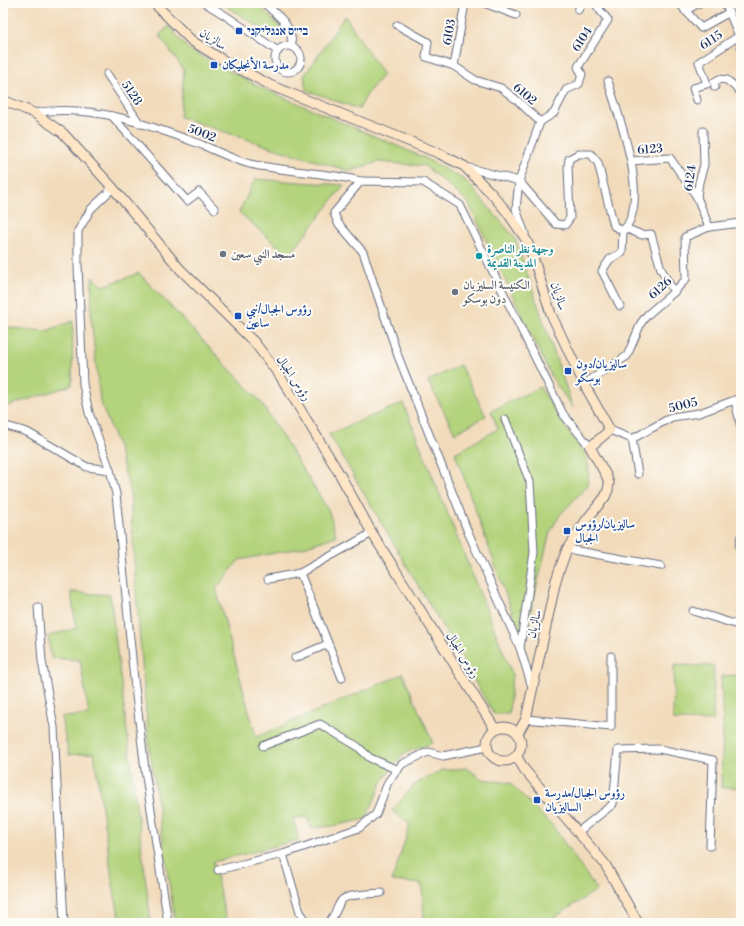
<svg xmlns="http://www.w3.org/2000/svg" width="744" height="926" viewBox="0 0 744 926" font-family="'Libre Bodoni',Amiri,'Frank Ruhl Libre',serif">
	<rect width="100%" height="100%" fill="#fdfcf7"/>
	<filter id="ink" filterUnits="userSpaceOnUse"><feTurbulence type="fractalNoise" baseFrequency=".025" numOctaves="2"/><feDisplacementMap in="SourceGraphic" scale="8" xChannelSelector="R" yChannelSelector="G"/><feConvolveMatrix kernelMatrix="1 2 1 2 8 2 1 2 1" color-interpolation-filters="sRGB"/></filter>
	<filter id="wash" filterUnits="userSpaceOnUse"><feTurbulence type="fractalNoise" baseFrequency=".012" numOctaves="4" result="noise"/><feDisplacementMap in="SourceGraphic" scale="16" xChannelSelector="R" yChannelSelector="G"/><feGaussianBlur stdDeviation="0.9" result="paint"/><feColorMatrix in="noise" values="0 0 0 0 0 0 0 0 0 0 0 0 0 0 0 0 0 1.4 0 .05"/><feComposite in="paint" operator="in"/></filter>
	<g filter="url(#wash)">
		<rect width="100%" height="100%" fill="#f2dbbb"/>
		<g fill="#b3d37b" stroke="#67816c">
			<polygon points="221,3 256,3 283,30 275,37"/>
			<polygon points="345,16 383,75 369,91 359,109 306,90 304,76"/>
			<polygon points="169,26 188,49 262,88 425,158 466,181 515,238 573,408 552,378 468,202 425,166 378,162 350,171 276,149 180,117 184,70 159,35"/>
			<polygon points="255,179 344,185 289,256 239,212"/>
			<polygon points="139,273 260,401 329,511 336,536 301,548 239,560 216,589 256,737 403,674 433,743 404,753 382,782 366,819 333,826 311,828 307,817 293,818 299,840 213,862 227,923 175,923 149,746 136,592 130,491 117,444 100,401 91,318 92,277 104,286"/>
			<polygon points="73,321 72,385 5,407 3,406 3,324 12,328 46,331"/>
			<polygon points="460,365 486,416 455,433 428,381"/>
			<polygon points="540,387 564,425 585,453 589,468 588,485 560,515 550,532 523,643 455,453 498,429 491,411"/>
			<polygon points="403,403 512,673 509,714 494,714 329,434"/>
			<polygon points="71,592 110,595 151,923 121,923 114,892 94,753 69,755 61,717 89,715 80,660 51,658 48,636 76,628"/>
			<polygon points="674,665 714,666 713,721 673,720"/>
			<polygon points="741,675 741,787 721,788 723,728 721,676"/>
			<polygon points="467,768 482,779 510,783 552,825 597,890 546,923 424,923 422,884 392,881 410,825 392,811 414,785 442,770"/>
		</g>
	</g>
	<g filter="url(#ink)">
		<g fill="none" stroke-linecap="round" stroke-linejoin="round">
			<defs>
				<g id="street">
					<polyline points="205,3 226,16 278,51"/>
					<path d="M 264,3 C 279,17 292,24 292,46"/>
					<polyline points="484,3 516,15"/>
					<polyline points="679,3 701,28 728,13"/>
					<polyline points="725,3 739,36 741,46"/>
					<polyline points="578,10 583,3"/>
					<polyline points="685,11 699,3"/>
					<polyline points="397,25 428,42 426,57 454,66 475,80 501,88 518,101 540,122"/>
					<circle cx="288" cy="59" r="13"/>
					<polyline points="454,66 465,3"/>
					<polyline points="107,74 140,124"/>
					<polyline points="715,87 714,82 719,79 727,80 741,92"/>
					<polyline points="697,100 693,88 707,84 699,62 739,36"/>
					<path d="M 34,113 C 92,103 149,125 202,145 C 217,151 234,160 250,164 C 287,172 325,172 361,181"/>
					<polyline points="112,116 187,201 199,192 215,209"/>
					<polyline points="540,122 554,113 566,90 579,84 582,74 578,67 608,20 598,8 602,3"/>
					<polyline points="703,131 704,165 699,182 697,197 709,227"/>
					<polyline points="631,161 670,158 697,197"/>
					<path d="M 465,167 L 519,181 L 556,224 L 565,225 L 570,218 L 568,166 L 569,159 L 578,154 L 591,154 L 598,163 L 614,226 L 623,231 C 652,200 618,116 608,81"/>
					<polyline points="113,188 91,209 78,231 78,266 83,384 89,413 110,470 116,494 134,679 145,770 168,923"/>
					<polyline points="625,228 642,235 651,234 661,269 674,292"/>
					<polyline points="525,234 516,209 519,181 540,122"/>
					<polyline points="620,306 602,271 610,259 622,253 623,231"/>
					<polyline points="584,384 627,356 641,323 647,315 674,292 686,279 685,237 709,227 741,223"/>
					<polyline points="735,400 741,428"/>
					<polyline points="505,419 530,482 534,552 520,648"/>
					<polyline points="3,425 27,432 87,467 110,470"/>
					<polyline points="610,430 632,439 672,417 699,413 735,400 741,400"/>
					<polyline points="632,439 638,474"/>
					<polyline points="739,547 741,536"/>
					<polyline points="567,549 661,566"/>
					<polyline points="300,573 342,678"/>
					<polyline points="268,579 300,573 372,533"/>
					<polyline points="38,607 42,661 54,727 64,923"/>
					<polyline points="693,611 741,626"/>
					<polyline points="295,658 328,644"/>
					<polyline points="532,687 520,648 468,532 398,356 363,252 338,223 334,213 361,181 423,182 460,205 563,414 590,447"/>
					<polyline points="526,719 611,727 611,656"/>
					<polyline points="263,746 320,724 357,746 370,758 398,770"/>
					<polyline points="578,832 613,804 618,750 659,749 713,760 710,846"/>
					<polyline points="283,854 300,912 308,923"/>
					<polyline points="218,870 283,854 359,828 376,814 388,782 402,764 428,752 443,756 487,747"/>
					<path d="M 328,923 C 335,916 336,909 341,901 C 345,894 372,894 381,893"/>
				</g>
				<g id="secondary">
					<polyline points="154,3 192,41 223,60 272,86 438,153 464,166 491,193 507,212 527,241 534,260 551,314 584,384 610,430 590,447 606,475 609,483 608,490 605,497 587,519 567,549 556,580 526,719 518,733"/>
					<polyline points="3,100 34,113 63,133 113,188 180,269 255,343 280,376 339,473 372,533 495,729"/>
					<circle cx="504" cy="744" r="17"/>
					<polyline points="517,757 524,769 605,864 638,923"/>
				</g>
			</defs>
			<use href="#street" stroke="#666b7f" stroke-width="9"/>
			<use href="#secondary" stroke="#666b7f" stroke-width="11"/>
			<use href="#street" stroke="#fff" stroke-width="7"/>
			<use href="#secondary" stroke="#fde5c5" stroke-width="9"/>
		</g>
	</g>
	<g fill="#1a4fb4" stroke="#fdfcf7" stroke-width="1.5">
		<rect x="235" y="27" width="8" height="8" rx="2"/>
		<rect x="210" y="61" width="8" height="8" rx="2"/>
		<rect x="234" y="312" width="8" height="8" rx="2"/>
		<rect x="564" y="367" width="8" height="8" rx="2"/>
		<rect x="563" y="527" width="8" height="8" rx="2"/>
		<rect x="533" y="796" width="8" height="8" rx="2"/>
	</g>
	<g fill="#6b7280" stroke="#fdfcf7" stroke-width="1.5">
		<circle cx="223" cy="254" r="4"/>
		<circle cx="455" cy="292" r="4"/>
	</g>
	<circle fill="#0f9aa8" stroke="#fdfcf7" stroke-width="1.5" cx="479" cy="256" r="4"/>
	<g text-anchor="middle" stroke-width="4" stroke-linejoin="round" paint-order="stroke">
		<g font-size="12" font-weight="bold" fill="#164399" stroke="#fdfcf7" text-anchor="start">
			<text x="247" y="35">בי״ס אנגליקני</text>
			<text x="222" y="69">مدرسة الأنجليكان</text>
			<text x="246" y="313">رؤوس الجبال/نبي<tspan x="246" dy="14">ساعين</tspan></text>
			<text x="576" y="368">ساليزيان/دون<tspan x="576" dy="14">بوسكو</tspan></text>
			<text x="575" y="528">ساليزيان/رؤوس<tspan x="575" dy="14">الجبال</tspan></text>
			<text x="545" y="797">رؤوس الجبال/مدرسة<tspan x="545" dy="14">الساليزيان</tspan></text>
		</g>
		<g font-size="12" fill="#1b2f5e" stroke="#fdfcf7">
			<text transform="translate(449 32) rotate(-80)" y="4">6103</text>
			<text transform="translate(213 39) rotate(33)" y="4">سالزيان</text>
			<text transform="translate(582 39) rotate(-57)" y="4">6104</text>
			<text transform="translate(711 40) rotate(-33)" y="4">6115</text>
			<text transform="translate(132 93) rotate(56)" y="4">5128</text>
			<text transform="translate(525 94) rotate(40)" y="4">6102</text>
			<text transform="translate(202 133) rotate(21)" y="4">5002</text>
			<text transform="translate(650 149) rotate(-5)" y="4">6123</text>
			<text transform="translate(690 178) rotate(-82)" y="4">6124</text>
			<text transform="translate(660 288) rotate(-42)" y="4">6126</text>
			<text transform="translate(559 296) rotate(72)" y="4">سالزيان</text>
			<text transform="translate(294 378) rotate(56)" y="4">رؤوس الجبال</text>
			<text transform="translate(683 405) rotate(-14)" y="4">5005</text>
			<text transform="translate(534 624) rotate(-77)" y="4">سالزيان</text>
			<text transform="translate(463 655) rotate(58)" y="4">رؤوس الجبال</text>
		</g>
		<g font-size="12" font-weight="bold" fill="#0d838f" stroke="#fdfcf7" text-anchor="start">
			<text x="487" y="253">وجهة نظر الناصرة<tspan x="487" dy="14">المدينة القديمة</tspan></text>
		</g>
		<g font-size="12" font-weight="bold" fill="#5b616d" stroke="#fdfcf7" text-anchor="start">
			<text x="231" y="258">مسجد النبي سعين</text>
			<text x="463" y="289">الكنيسة السليزيان<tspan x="463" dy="14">دون بوسكو</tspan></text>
		</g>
	</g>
	<rect width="744" height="926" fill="none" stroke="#fdfcf7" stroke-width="16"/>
</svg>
